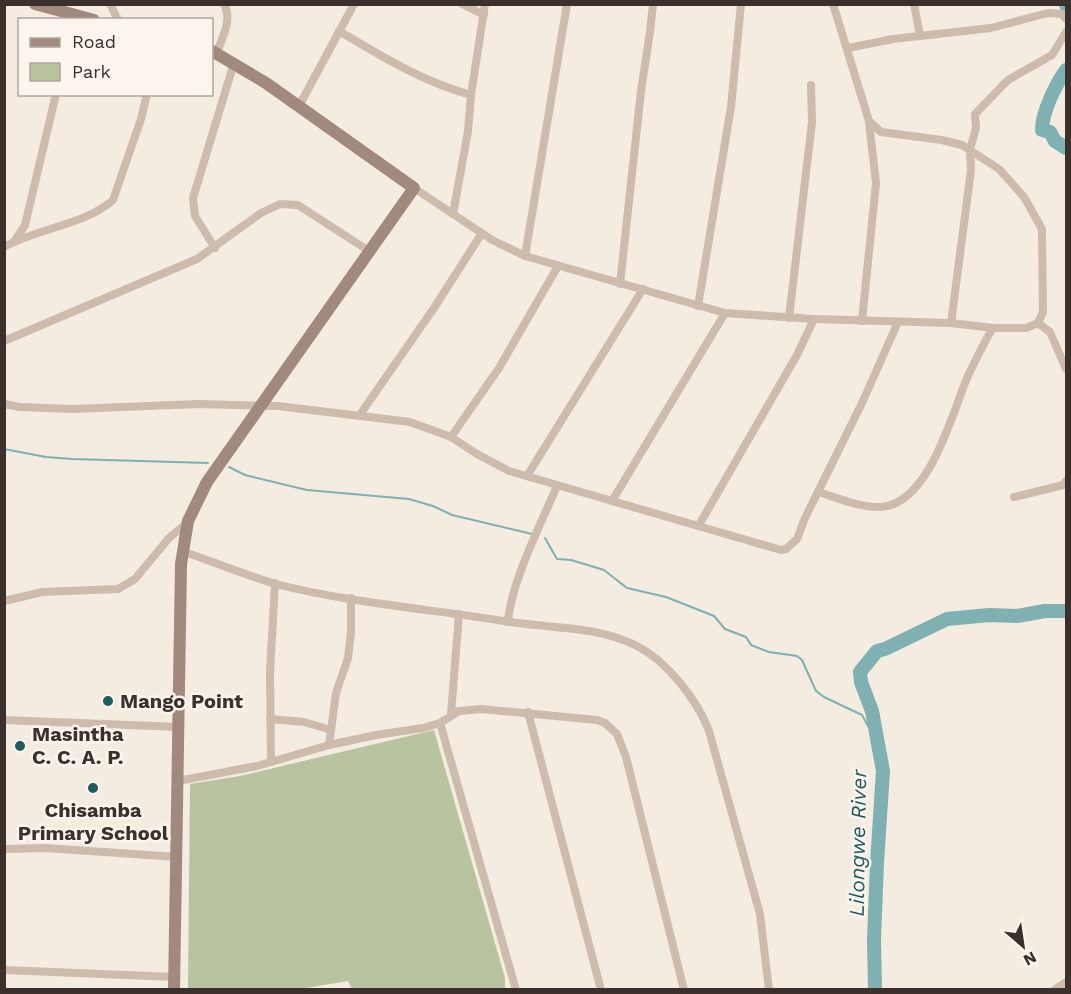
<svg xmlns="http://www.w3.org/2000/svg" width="1071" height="994" viewBox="0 0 1071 994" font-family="'Work Sans',sans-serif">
	<rect width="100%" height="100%" fill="#f4ebe1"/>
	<polygon fill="#b8c4a0" points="434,730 505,978 505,989 352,989 348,981 300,989 188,989 190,784 240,776"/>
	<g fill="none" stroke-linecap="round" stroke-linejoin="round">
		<g stroke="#7fb0b2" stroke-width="2">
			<polyline points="4,449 46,457 72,459 208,463"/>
			<polyline points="229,467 245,475 307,490 409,499 433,506 452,515 532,534"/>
			<polyline points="545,538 557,559 571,560 604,570 627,588 666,597 714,616 725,629 746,637 751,645 769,652 797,656 802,660 816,691 824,697 862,715 878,744"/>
		</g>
		<g stroke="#7fb0b2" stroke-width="14">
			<polyline points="1066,4 1066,5"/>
			<path d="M 1066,70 C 1056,84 1042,112 1042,130 L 1050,132 L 1055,141 L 1066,148"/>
			<polyline points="875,990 874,939 877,863 883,771 872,711 861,682 860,672 877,651 885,649 947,619 989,615 1017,616 1045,611 1066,611"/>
		</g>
		<g stroke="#cdbbac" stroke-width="8">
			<polyline points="110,4 118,20"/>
			<polyline points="462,4 484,15"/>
			<polyline points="914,4 920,36"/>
			<path d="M 339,31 C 381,56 423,82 471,95"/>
			<polyline points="848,48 893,39 991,28 1048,13 1062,14 1066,19"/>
			<path d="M 217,53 C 222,37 233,20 224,4"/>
			<polyline points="299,106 354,4"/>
			<polyline points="414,188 492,240 525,256 725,313 814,319 951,323 993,328 1026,328 1038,323 1043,312 1042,229 1024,197 999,169 962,145 942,140 881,132 869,121 833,4"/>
			<polyline points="453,214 468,131 471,95 485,4"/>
			<polyline points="16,239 25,225 56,94"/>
			<path d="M 4,247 C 38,228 85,225 113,200 L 141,119 L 147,94"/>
			<polyline points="215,248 195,216 193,198 234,63"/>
			<polyline points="525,256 567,4"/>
			<polyline points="620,284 641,91 650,32 653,4"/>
			<polyline points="698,306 731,107 741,4"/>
			<polyline points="789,318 812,122 811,85"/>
			<polyline points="862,321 876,183 869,122"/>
			<polyline points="951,323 971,170 970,149 976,128 975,114 1008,80 1052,55 1066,32"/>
			<polyline points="1038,323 1050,332 1066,369"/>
			<polyline points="4,341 197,259 261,213 280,204 298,205 369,251"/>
			<polyline points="4,404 20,407 73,409 198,404 278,406 410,422 451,437 477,454 509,471 781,550 786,549 797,539 805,518 862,403 898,322"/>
			<polyline points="359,416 434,308 482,233"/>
			<polyline points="451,437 499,368 558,266"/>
			<polyline points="527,476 643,289"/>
			<path d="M 818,492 C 838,498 861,508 881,507 C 929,504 952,414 967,378 C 975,361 983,344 993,328"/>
			<polyline points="1014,497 1063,485 1066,481"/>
			<polyline points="612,501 725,313"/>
			<polyline points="699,525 797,355 814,319"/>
			<path d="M 182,551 C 213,562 245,575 276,584 C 350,603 429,609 504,621 C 549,629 596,625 637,646 C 667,661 698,701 709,731 L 760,914 L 769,990"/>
			<polyline points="4,601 42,592 118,589 135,579 169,538 188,522"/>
			<path d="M 508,622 C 511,582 541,524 557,486"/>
			<polyline points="528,712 601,990"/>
			<polyline points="451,714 459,614"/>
			<polyline points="270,719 304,722 331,730"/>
			<polyline points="4,720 179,727"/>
			<polyline points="440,723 516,990"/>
			<polyline points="329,745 336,693 348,658 351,632 351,598"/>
			<polyline points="271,762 270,672 275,583"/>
			<polyline points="178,781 257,766 329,745 376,735 423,728 440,723 459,711 481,709 597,720 605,723 617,734 626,757 684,990"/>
			<polyline points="4,849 45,848 177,857"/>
			<polyline points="4,970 175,977"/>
			<polyline points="1054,990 1066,982"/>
		</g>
		<g stroke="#a18a7d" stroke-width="12">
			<polyline points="35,4 94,20"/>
			<polyline points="174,990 181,564 188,521 207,482 414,188 266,83 212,51"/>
		</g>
	</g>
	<g fill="#1f5a5e" stroke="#fbf5ee" stroke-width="2">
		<circle cx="108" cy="701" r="6"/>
		<circle cx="20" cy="746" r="6"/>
		<circle cx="93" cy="788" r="6"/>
	</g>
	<g text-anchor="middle" stroke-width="5" stroke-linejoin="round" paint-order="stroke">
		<g font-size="20" font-weight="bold" fill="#3b302b" stroke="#fbf5ee" text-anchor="start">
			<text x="120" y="708">Mango Point</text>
			<text x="32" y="741">Masintha<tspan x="32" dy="23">C. C. A. P.</tspan></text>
			<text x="93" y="817" text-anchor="middle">Chisamba<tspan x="93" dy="23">Primary School</tspan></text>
		</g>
		<g font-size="21" font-style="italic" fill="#1f5a5e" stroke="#fbf5ee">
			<text transform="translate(858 843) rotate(-89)" y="7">Lilongwe River</text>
		</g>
	</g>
	<rect width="1071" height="994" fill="none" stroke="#3b302b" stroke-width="12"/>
	<rect x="18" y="18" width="195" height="78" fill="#fbf5ee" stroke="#aea6a0" stroke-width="1.5"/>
	<rect x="30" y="38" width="30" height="9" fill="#a18a7d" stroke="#aea6a0" stroke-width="1.5"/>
	<text x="72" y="48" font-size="18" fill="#3b302b">Road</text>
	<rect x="30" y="63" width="30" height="18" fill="#b8c4a0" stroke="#aea6a0" stroke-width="1.5"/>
	<text x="72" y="78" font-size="18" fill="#3b302b">Park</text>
	<g transform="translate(1023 946) rotate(151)" stroke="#fbf5ee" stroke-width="4.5" paint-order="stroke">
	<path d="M0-4.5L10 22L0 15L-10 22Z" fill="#3b302b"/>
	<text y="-9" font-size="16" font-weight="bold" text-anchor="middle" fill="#3b302b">N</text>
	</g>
</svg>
